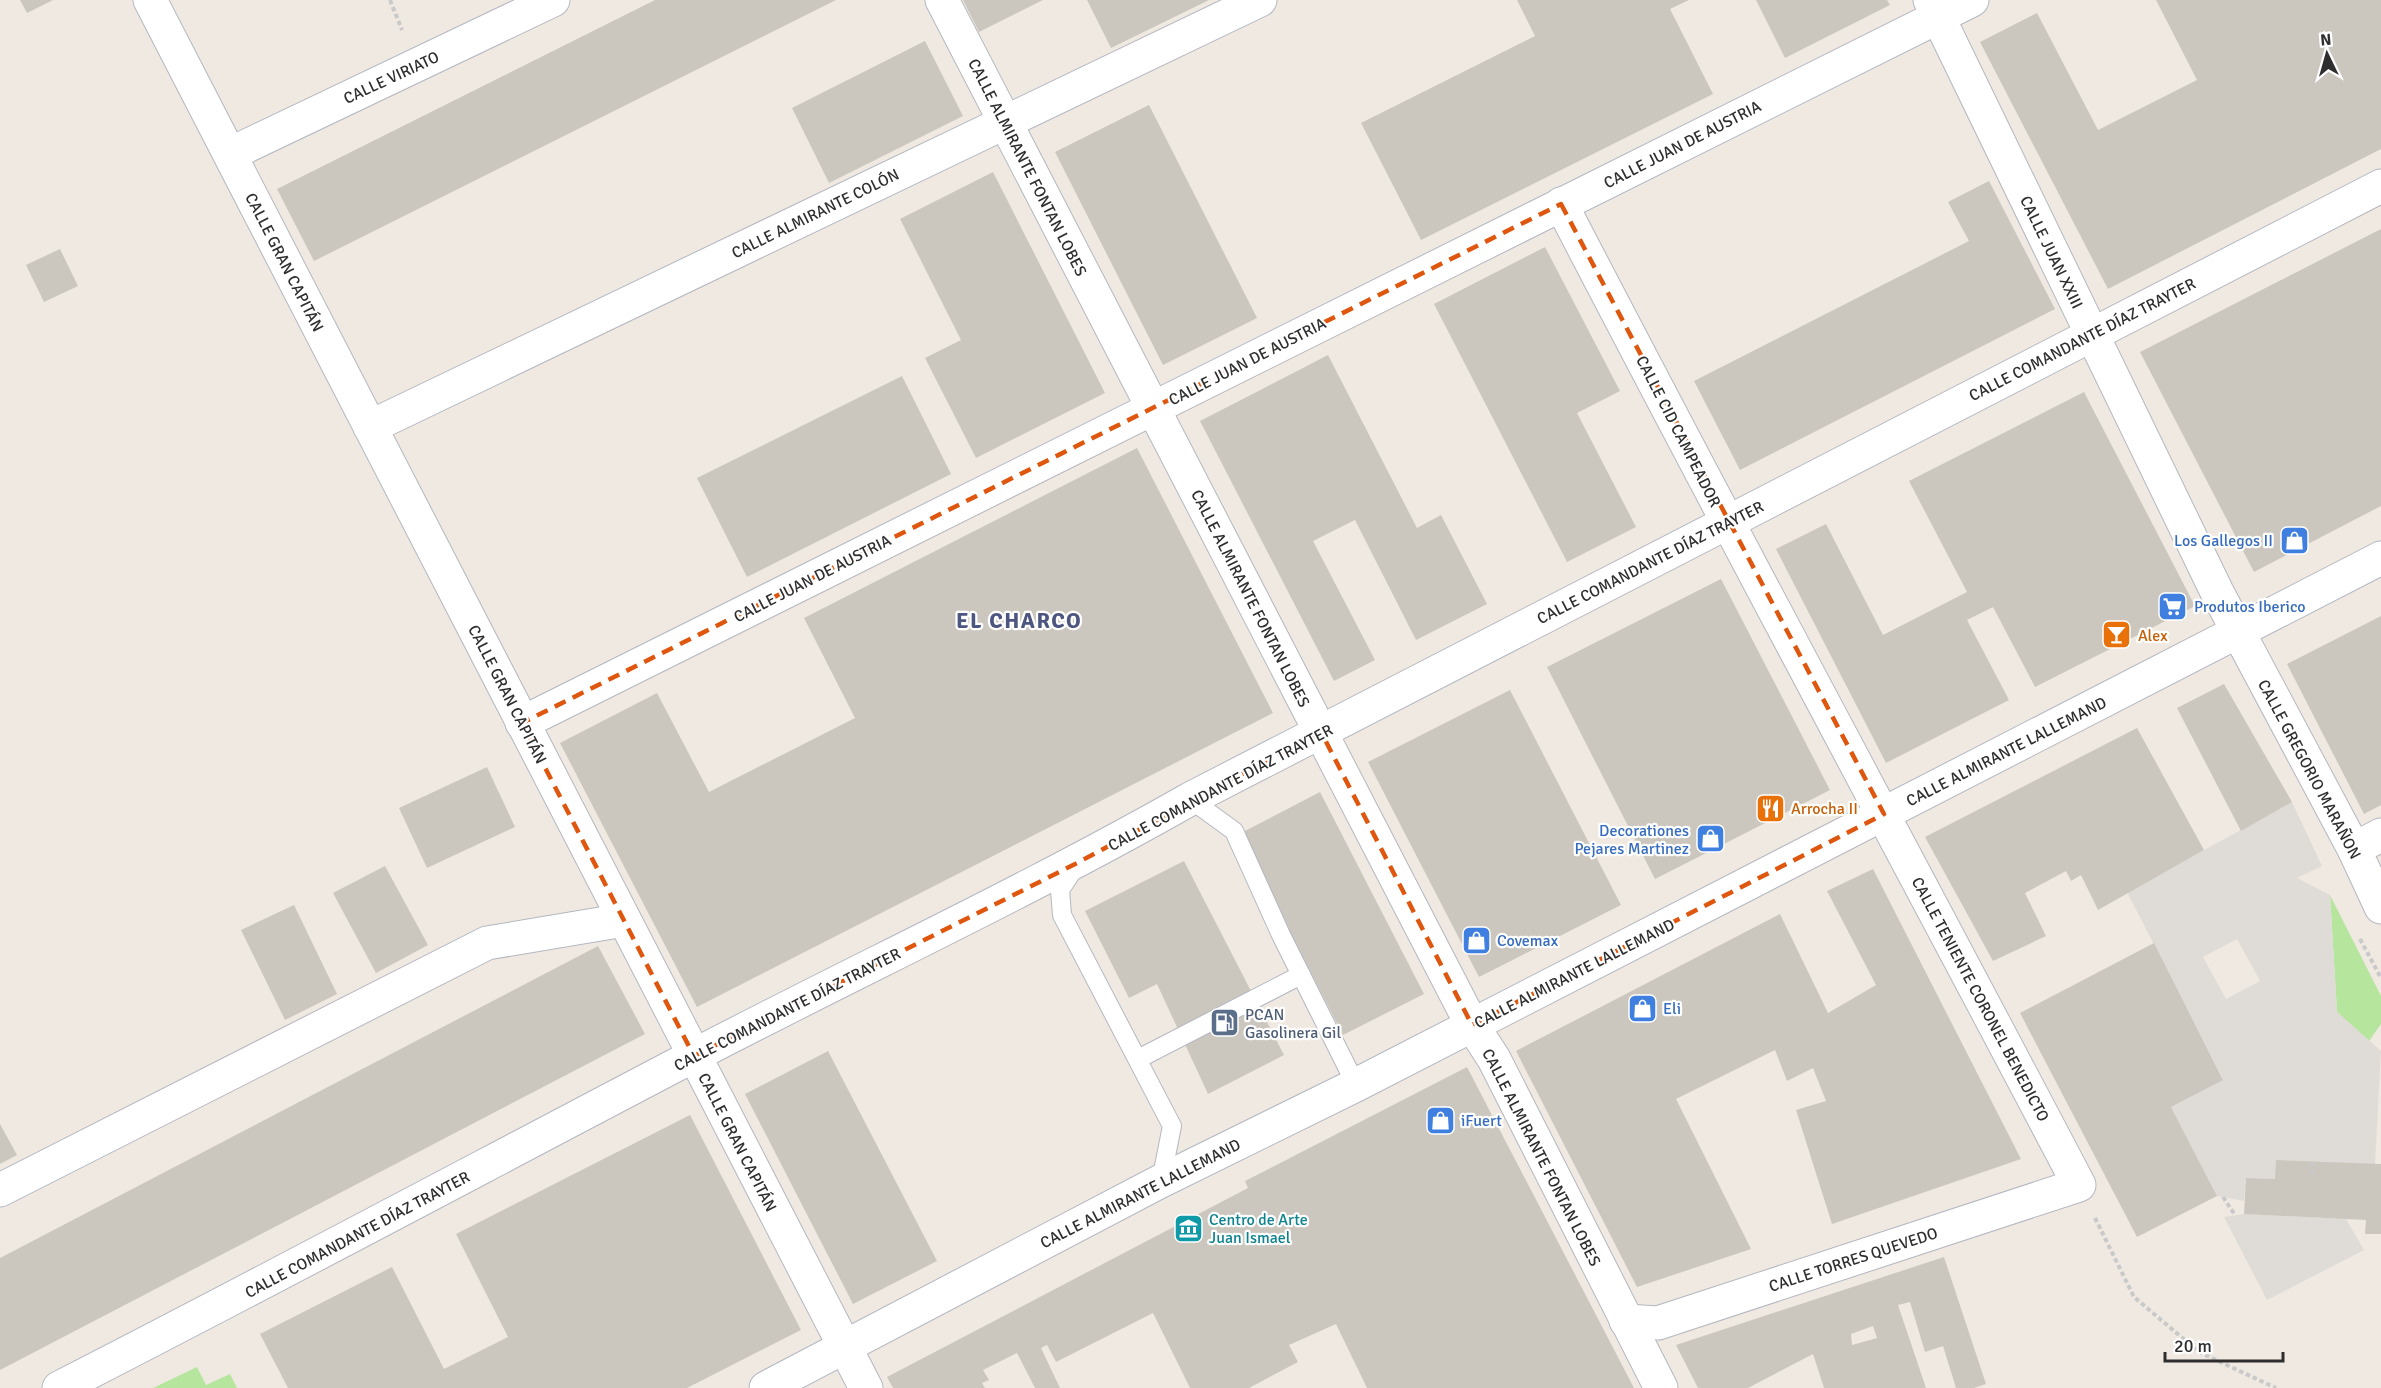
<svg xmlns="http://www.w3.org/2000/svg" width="2381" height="1388" viewBox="0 0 2381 1388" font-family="Signika,sans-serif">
	<rect width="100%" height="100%" fill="#efe9e1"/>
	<g fill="#b6e59e">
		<polygon points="2330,895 2381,996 2381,1024 2369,1041 2337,1012"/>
		<polygon points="197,1367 206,1385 230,1374 237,1388 153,1388"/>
	</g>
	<g fill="#dfdcd8" fill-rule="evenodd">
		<path d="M 2292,802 L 2322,866 L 2297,878 L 2330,895 L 2337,1012 L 2381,1051 L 2375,1164 L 2275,1179 L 2246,1178 L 2244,1201 L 2217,1196 L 2171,1107 L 2223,1079 L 2127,892 ZM 2237,939 L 2260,981 L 2226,999 L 2203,957 Z"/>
		<polygon points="2244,1214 2346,1219 2364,1250 2267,1300 2224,1217"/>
	</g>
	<g fill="#cbc7bf" fill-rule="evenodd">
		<polygon points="20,0 53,0 27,13"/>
		<polygon points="655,0 836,0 314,261 277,189"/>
		<polygon points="963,0 1043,0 979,32"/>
		<polygon points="1087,0 1209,0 1111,48"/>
		<polygon points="1517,0 1689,0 1670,9 1713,94 1421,240 1361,123 1535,36"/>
		<polygon points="1756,0 1887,0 1890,5 1785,58"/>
		<polygon points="2156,0 2381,0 2381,149 2108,289 1980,42 2037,13 2098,130 2197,80"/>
		<polygon points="925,41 963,116 829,183 792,108"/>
		<polygon points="1149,105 1257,318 1163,365 1055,152"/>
		<polygon points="993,172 1105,393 976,458 925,358 961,340 900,219"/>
		<polygon points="1989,181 2055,309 1740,470 1694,381 1969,241 1948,202"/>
		<polygon points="2381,229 2381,506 2254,572 2140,352"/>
		<polygon points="1545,247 1620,391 1577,413 1636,527 1567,562 1434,304"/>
		<polygon points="60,249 78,286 44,302 26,265"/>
		<polygon points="1328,355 1417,528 1441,515 1487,604 1416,640 1355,520 1313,541 1375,660 1334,681 1200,421"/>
		<polygon points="902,376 951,474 747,577 697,478"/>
		<polygon points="2084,392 2195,606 2035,687 1993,607 1967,620 2009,700 1886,763 1776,549 1826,524 1883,635 1967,592 1909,481"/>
		<polygon points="1137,448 1273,713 697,1007 560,743 657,693 709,792 855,718 804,618"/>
		<polygon points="1721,579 1830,790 1655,879 1547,667"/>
		<polygon points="2381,616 2381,805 2364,814 2287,664"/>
		<polygon points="2224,684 2292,802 2241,831 2177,708"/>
		<polygon points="1510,690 1621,905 1479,977 1368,762"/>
		<polygon points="2137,728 2204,850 2098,910 2081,875 2071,881 2066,871 2025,893 2046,936 1993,961 1925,837"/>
		<polygon points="487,767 515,827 427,868 399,808"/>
		<polygon points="1320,792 1424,994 1343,1035 1239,834"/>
		<polygon points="1184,861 1284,1055 1208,1094 1157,984 1129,998 1085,911"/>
		<polygon points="385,866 428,945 376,973 333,893"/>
		<polygon points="1873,869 2021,1159 1832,1224 1796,1110 1826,1101 1813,1068 1787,1081 1775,1050 1676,1099 1751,1249 1637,1287 1516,1051 1780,914 1828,1013 1876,985 1827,891"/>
		<polygon points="294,905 337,994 285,1020 241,930"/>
		<polygon points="2154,943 2223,1080 2171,1107 2217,1196 2137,1237 2020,1013"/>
		<polygon points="598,946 645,1034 0,1370 0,1258"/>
		<polygon points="828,1051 937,1261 853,1304 745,1094"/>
		<polygon points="1467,1067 1634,1388 1367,1388 1336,1324 1289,1345 1298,1362 1249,1388 1190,1388 1153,1313 1056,1362 1047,1345 1041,1348 1060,1388 1035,1388 1017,1353 983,1370 989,1380 982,1383 985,1388 893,1388 887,1377 1248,1188 1245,1181"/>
		<polygon points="690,1115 801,1330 687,1388 288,1388 260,1334 392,1267 444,1369 508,1337 456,1234"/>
		<polygon points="0,1124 17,1155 0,1164"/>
		<polygon points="2276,1160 2381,1164 2381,1234 2365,1234 2366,1220 2244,1214 2246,1178 2275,1179"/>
		<path d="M 1944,1257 L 1986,1384 L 1974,1388 L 1956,1388 L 1943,1346 L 1925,1352 L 1910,1302 L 1898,1305 L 1926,1388 L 1824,1388 L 1813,1354 L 1748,1388 L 1698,1388 L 1676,1345 ZM 1873,1326 L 1877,1338 L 1852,1345 L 1851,1334 Z"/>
	</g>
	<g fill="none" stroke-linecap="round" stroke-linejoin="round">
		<defs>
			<g id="service">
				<polyline points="1190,799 1234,831 1281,935 1356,1085"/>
				<polyline points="1075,867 1060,890 1062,915 1172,1126 1161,1181"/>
				<polyline points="1138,1059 1301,975"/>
			</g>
			<g id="minor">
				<polyline points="150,0 866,1388"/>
				<polyline points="942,0 1472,1025 1494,1059 1661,1388"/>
				<polyline points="1930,0 2217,592 2354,849 2381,907"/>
				<polyline points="230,154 553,0"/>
				<path d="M 1561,204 C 1731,533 1907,857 2079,1185 L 1658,1323 L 1626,1321"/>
				<polyline points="370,427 1260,0"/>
				<polyline points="522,723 1972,0"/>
				<polyline points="2354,849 2381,835"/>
				<polyline points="0,1190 487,943 624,920"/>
			</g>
			<g id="secondary">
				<path d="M 59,1388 C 272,1279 483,1166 695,1055 C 860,969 1028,891 1190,799 L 2381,186"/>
				<polyline points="766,1388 1161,1181 1356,1085 2381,558"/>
			</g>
		</defs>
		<use href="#service" stroke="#b4b7c1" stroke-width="20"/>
		<use href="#minor" stroke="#b4b7c1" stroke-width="35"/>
		<use href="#secondary" stroke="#b4b7c1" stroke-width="35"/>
		<g stroke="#c9c9c9" stroke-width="4" stroke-dasharray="4.5 3" stroke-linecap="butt">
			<polyline points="390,0 402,30"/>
			<polyline points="2360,939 2381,978"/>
			<polyline points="2312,1174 2312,1162"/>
			<polyline points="2223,1197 2235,1215"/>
			<polyline points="2095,1218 2134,1297 2199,1352 2276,1388"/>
		</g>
		<use href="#service" stroke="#fff" stroke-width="18"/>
		<use href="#minor" stroke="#fff" stroke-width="33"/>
		<use href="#secondary" stroke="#fff" stroke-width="33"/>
	</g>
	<path fill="none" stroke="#df570e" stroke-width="4.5" stroke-dasharray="12 8" stroke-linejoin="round" d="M 1561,204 L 1884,814 L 1472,1025 L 1321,732 L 1077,863 L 694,1056 L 522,723 Z"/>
	<defs>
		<symbol id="shop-square" viewBox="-11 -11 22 22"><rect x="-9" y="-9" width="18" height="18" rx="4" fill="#3f7fe0" stroke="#fff"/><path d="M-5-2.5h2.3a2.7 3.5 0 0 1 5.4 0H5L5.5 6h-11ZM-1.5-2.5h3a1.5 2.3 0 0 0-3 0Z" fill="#fff"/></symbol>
		<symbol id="supermarket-square" viewBox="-11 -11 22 22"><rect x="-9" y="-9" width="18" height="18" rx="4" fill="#3f7fe0" stroke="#fff"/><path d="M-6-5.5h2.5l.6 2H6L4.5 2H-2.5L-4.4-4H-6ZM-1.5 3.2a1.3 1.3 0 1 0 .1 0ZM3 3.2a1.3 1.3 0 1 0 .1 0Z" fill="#fff"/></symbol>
		<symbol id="bar-square" viewBox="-11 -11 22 22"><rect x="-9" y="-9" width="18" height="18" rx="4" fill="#e8710a" stroke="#fff"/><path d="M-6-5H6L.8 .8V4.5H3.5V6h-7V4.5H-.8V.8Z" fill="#fff"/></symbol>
		<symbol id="restaurant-square" viewBox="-11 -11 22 22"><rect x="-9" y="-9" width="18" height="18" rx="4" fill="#e8710a" stroke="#fff"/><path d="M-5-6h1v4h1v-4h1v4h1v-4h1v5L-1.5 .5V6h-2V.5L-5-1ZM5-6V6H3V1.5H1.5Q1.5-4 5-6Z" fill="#fff"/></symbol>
		<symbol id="fuel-square" viewBox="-11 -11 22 22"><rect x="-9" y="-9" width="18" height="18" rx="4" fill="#5c6f8a" stroke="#fff"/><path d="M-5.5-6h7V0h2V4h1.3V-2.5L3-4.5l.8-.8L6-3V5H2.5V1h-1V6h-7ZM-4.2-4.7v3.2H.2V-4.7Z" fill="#fff"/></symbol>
		<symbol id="museum-square" viewBox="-11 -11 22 22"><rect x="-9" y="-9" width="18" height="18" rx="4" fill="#0f9aa8" stroke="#fff"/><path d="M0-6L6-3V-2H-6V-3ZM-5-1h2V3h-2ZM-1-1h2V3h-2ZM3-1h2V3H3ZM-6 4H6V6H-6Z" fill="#fff"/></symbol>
	</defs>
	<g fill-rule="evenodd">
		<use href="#shop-square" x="2278" y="524" width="33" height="33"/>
		<use href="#supermarket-square" x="2156" y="590" width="33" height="33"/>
		<use href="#bar-square" x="2100" y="618" width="33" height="33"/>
		<use href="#restaurant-square" x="1754" y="792" width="33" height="33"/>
		<use href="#shop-square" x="1694" y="822" width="33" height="33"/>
		<use href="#shop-square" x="1460" y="924" width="33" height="33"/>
		<use href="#shop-square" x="1626" y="992" width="33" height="33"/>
		<use href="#fuel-square" x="1208" y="1006" width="33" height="33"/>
		<use href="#shop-square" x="1424" y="1104" width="33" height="33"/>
		<use href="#museum-square" x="1172" y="1212" width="33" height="33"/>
	</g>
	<g text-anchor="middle" stroke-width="4.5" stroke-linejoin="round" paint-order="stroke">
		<g font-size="16" fill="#2e2e2e" stroke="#fff">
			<text transform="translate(391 77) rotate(-25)" y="6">CALLE VIRIATO</text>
			<text transform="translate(1682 144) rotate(-27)" y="6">CALLE JUAN DE AUSTRIA</text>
			<text transform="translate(1028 167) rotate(63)" y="6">CALLE ALMIRANTE FONTAN LOBES</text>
			<text transform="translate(815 213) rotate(-26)" y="6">CALLE ALMIRANTE COLÓN</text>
			<text transform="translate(2052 252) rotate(64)" y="6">CALLE JUAN XXIII</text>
			<text transform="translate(285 262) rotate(63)" y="6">CALLE GRAN CAPITÁN</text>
			<text transform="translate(2082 339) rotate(-27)" y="6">CALLE COMANDANTE DÍAZ TRAYTER</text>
			<text transform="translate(1247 361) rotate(-27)" y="6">CALLE JUAN DE AUSTRIA</text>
			<text transform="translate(1679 431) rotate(63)" y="6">CALLE CID CAMPEADOR</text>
			<text transform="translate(1650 562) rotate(-27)" y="6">CALLE COMANDANTE DÍAZ TRAYTER</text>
			<text transform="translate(812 578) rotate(-27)" y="6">CALLE JUAN DE AUSTRIA</text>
			<text transform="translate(1251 598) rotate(63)" y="6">CALLE ALMIRANTE FONTAN LOBES</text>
			<text transform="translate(508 694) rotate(63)" y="6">CALLE GRAN CAPITÁN</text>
			<text transform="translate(2006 751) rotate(-27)" y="6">CALLE ALMIRANTE LALLEMAND</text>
			<text transform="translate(2310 769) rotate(62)" y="6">CALLE GREGORIO MARAÑON</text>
			<text transform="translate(1220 787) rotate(-28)" y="6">CALLE COMANDANTE DÍAZ TRAYTER</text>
			<text transform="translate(1574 973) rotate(-27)" y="6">CALLE ALMIRANTE LALLEMAND</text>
			<text transform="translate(1981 999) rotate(62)" y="6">CALLE TENIENTE CORONEL BENEDICTO</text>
			<text transform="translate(787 1009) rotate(-27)" y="6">CALLE COMANDANTE DÍAZ TRAYTER</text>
			<text transform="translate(738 1142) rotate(63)" y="6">CALLE GRAN CAPITÁN</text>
			<text transform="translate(1542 1157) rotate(63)" y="6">CALLE ALMIRANTE FONTAN LOBES</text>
			<text transform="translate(1140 1193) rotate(-27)" y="6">CALLE ALMIRANTE LALLEMAND</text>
			<text transform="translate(357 1234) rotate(-28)" y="6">CALLE COMANDANTE DÍAZ TRAYTER</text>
			<text transform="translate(1853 1259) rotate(-18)" y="6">CALLE TORRES QUEVEDO</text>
		</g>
		<g font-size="16" fill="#366cbe" stroke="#fff" text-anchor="start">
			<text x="2273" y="546" text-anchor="end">Los Gallegos II</text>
			<text x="2194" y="612">Produtos Iberico</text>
			<text x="1689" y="836" text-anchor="end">Decorationes<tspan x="1689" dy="18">Pejares Martinez</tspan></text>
			<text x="1497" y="946">Covemax</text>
			<text x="1663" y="1014">Eli</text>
			<text x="1461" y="1126">iFuert</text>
		</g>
		<g font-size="16" fill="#c56008" stroke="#fff" text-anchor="start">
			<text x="2138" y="641">Alex</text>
			<text x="1791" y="814">Arrocha II</text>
		</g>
		<g font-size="16" fill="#4e5e75" stroke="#fff" text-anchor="start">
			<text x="1245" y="1020">PCAN<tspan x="1245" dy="18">Gasolinera Gil</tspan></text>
		</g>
		<g font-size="16" fill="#0d838f" stroke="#fff" text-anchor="start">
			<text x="1209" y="1225">Centro de Arte<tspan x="1209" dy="18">Juan Ismael</tspan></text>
		</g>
		<g font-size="22" font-weight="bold" letter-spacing="1.5" fill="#4d5680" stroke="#fff">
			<text x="1019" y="628">EL CHARCO</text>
		</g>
	</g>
	<g transform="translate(2327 54) rotate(355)" stroke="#ffffff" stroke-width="4.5" paint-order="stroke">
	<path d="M0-4.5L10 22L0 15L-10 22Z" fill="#2e2e2e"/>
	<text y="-9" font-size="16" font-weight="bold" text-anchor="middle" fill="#2e2e2e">N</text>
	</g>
	<path d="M2165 1352v9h118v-9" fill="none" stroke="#2e2e2e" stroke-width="3"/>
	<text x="2174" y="1352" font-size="18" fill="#2e2e2e" stroke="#ffffff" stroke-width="4.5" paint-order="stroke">20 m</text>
</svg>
